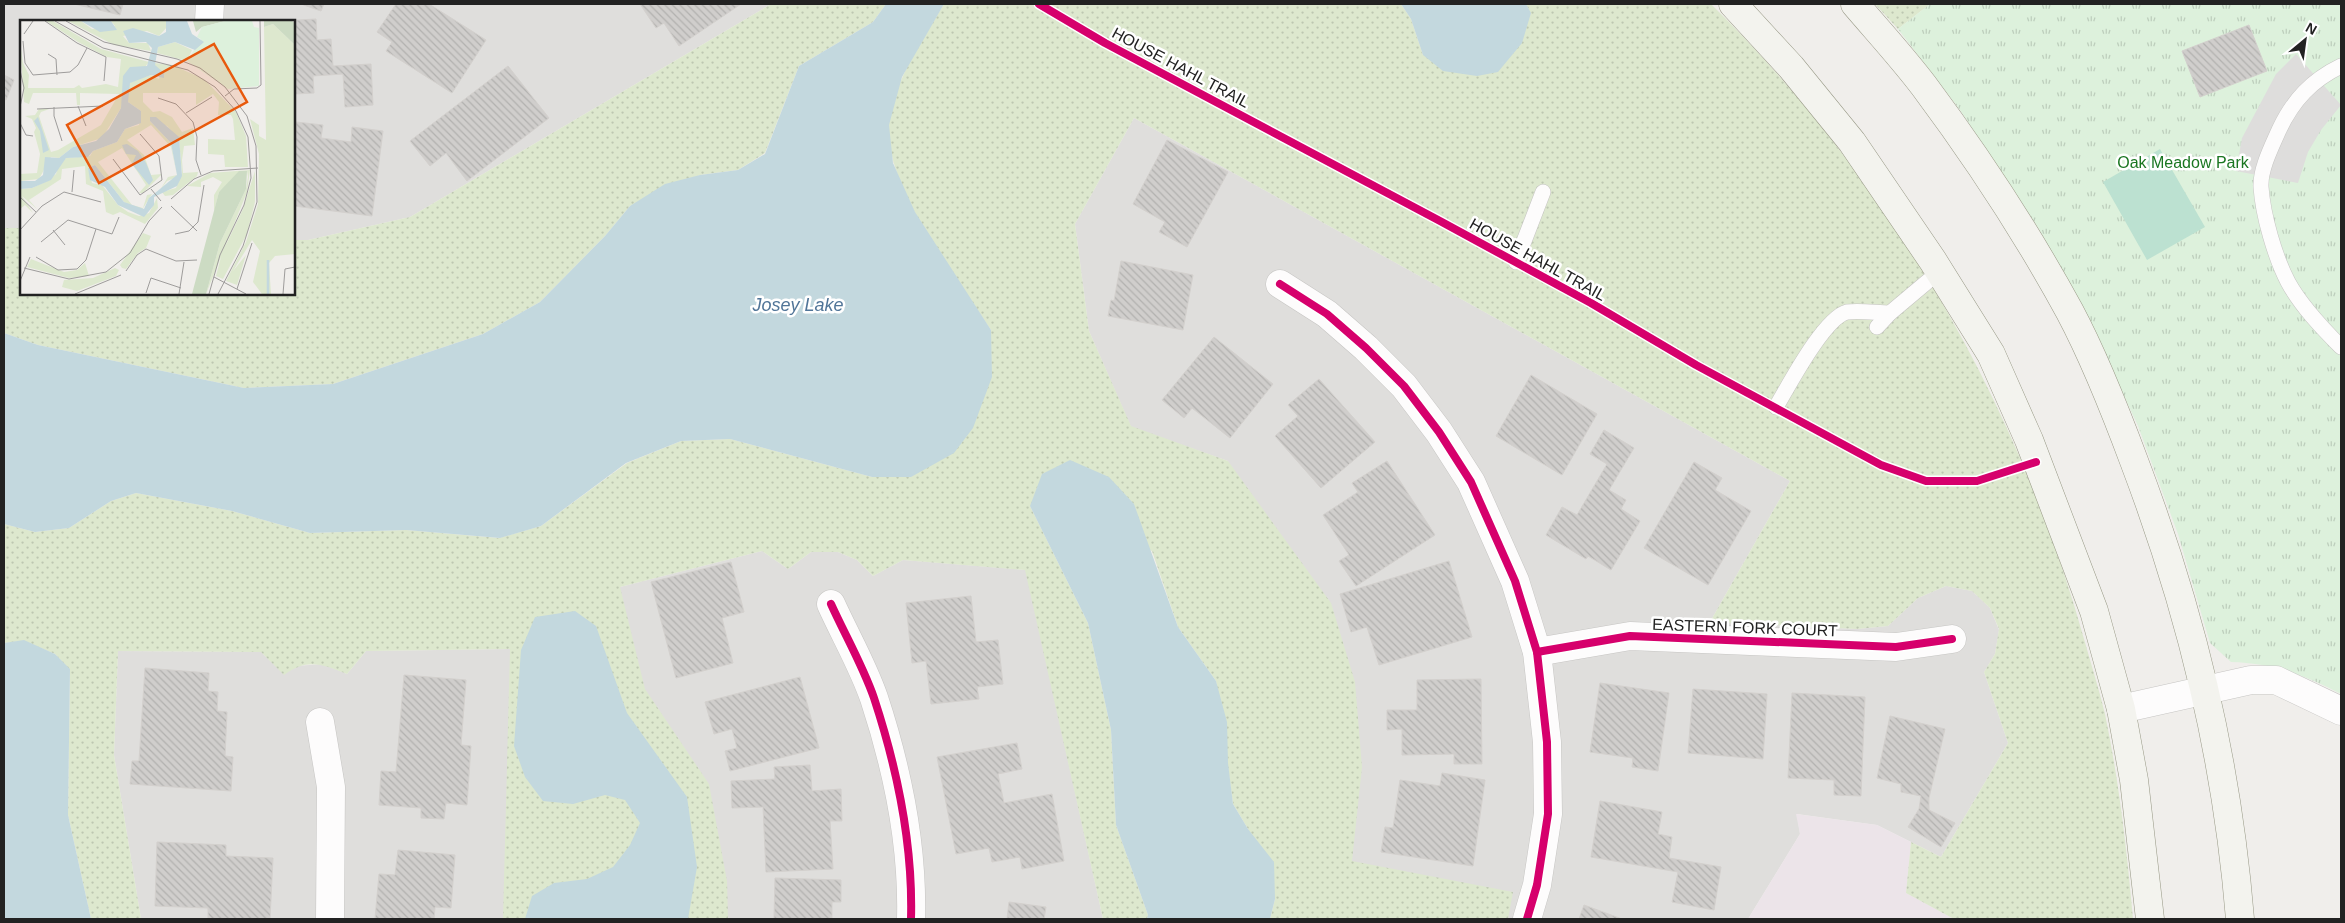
<svg xmlns="http://www.w3.org/2000/svg" width="2345" height="923" viewBox="0 0 2345 923" font-family="Helvetica,sans-serif">
	<defs>
		<pattern id="grass-dots" width="8" height="8" patternUnits="userSpaceOnUse" patternTransform="scale(1.25)"><rect width="8" height="8" fill="#dde8ce"/><path d="M2 2h.1M6 6h.1" fill="none" stroke="#bdc7b1" stroke-width="1.8" stroke-linecap="round"/></pattern>
		<pattern id="park-tufts" width="24" height="20" patternUnits="userSpaceOnUse" patternTransform="scale(1.25)"><rect width="24" height="20" fill="#ddf1dc"/><path d="M3 7l-1-3M5 7V3M7 7l1-3M15 17l-1-3M17 17v-4M19 17l1-3" fill="none" stroke="#bdcebc"/></pattern>
		<pattern id="building-back-hatch" width="6" height="6" patternUnits="userSpaceOnUse" patternTransform="scale(1.25)"><rect width="6" height="6" fill="#d0cecc"/><path d="M-1 5l2 2M0 0l6 6M5-1l2 2" fill="none" stroke="#b2b1af"/></pattern>
	</defs>
	<rect width="100%" height="100%" fill="#f0eeeb"/>
	<g fill="#dfdedc">
		<polygon points="4,4 771,4 410,217 308,240 294,240 294,21 21,21 21,228 4,228"/>
		<polygon points="1134,118 1790,481 1710,622 1857,629 1888,626 1918,598 1946,586 1972,591 1990,608 1999,630 1995,654 1984,672 2008,743 1941,857 1877,825 1797,814 1800,834 1748,919 1331,919 1228,461 1131,427 1089,331 1075,224"/>
		<polygon points="762,551 788,569 811,552 838,552 857,560 873,576 903,560 1026,570 1103,919 141,919 114,755 118,651 261,652 284,674 296,666 323,664 347,674 366,651 510,649 620,587"/>
	</g>
	<polygon fill="#ece4e9" points="1796,814 1877,825 1911,842 1906,893 1954,919 1748,919 1800,834"/>
	<g fill="url(#grass-dots)">
		<polygon points="771,4 886,4 873,22 799,66 765,153 738,170 700,175 630,206 605,236 540,302 483,334 333,384 244,388 38,345 4,333 4,228 21,228 21,294 294,294 294,240 308,240 410,217"/>
		<path d="M 944,4 L 1401,4 L 1411,19 L 1423,55 L 1531,14 L 1526,4 L 1711,4 C 1888,179 2017,399 2084,639 C 2091,664 2099,689 2105,714 C 2119,781 2127,851 2133,919 L 1954,919 L 1906,893 L 1911,842 L 1941,857 L 2008,743 L 1984,672 L 1995,654 L 1999,629 L 1990,608 L 1972,591 L 1946,586 L 1918,598 L 1888,626 L 1857,629 L 1710,622 L 1790,481 L 1134,118 L 1075,224 L 1089,331 L 1131,426 L 1228,461 L 1331,603 L 1355,682 L 1362,767 L 1352,861 L 1513,892 L 1508,919 L 1270,919 L 1275,899 L 1248,829 L 1233,804 L 1216,681 L 1178,627 L 1152,551 L 1030,506 L 1088,623 L 1111,730 L 1116,825 L 1148,915 L 1147,919 L 1103,919 L 1025,570 L 903,560 L 873,576 L 857,560 L 838,552 L 811,552 L 788,569 L 762,551 L 620,587 L 645,689 L 709,784 L 727,881 L 728,919 L 503,919 L 510,649 L 366,651 L 347,674 C 322,664 307,658 284,675 L 261,652 L 118,651 L 114,755 L 141,919 L 91,919 L 68,815 L 70,670 L 55,654 L 24,641 L 4,643 L 4,524 L 35,532 L 69,528 L 111,501 L 136,493 L 232,511 L 310,533 L 406,530 L 499,538 L 541,526 L 627,463 L 681,441 L 730,439 L 872,477 L 911,477 L 991,330 C 958,280 883,185 889,124 C 894,80 922,41 944,4 Z"/>
		<polygon points="1875,4 1930,4 1898,29"/>
	</g>
	<path fill="url(#park-tufts)" d="M 1930,4 L 2341,4 L 2341,694 C 2305,675 2272,663 2231,662 L 2210,643 L 2178,534 L 2138,426 L 2090,323 L 2039,229 L 1960,110 L 1898,29 Z"/>
	<polygon fill="#bce1d1" points="2160,149 2205,227 2147,260 2103,182"/>
	<polygon fill="#dedddc" points="2296,54 2341,105 2321,130 2308,152 2298,183 2236,171 2242,138 2276,74"/>
	<g fill="#c3d8de">
		<polygon points="886,4 944,4 902,77 889,125 893,163 915,212 991,330 992,377 973,428 954,453 911,477 872,477 730,439 681,441 626,463 541,526 500,538 406,530 310,533 232,511 136,493 111,501 69,528 35,532 4,524 4,333 38,345 244,388 333,384 483,334 540,302 605,236 630,206 665,184 700,175 738,170 765,154 799,66 873,22"/>
		<polygon points="1401,4 1526,4 1531,13 1522,43 1498,72 1477,76 1443,71 1423,55 1411,19"/>
		<polygon points="1070,460 1109,477 1134,504 1178,627 1216,681 1227,722 1228,763 1233,804 1248,829 1274,862 1275,899 1270,919 1147,919 1148,915 1116,825 1111,730 1088,623 1030,506 1042,474"/>
		<polygon points="575,611 596,626 627,713 687,797 697,867 688,919 525,919 532,896 554,883 587,879 613,867 630,845 640,823 625,800 605,795 573,804 543,801 525,777 514,746 521,650 535,617"/>
		<polygon points="24,640 55,654 70,669 68,815 91,919 4,919 4,643"/>
	</g>
	<g fill="url(#building-back-hatch)" stroke="#d3d0cd">
		<polygon points="74,4 123,4 120,15"/>
		<polygon points="301,4 324,4 321,11"/>
		<polygon points="396,4 429,4 486,40 452,93 386,51 392,42 377,32"/>
		<polygon points="640,4 741,4 679,46 664,23 656,28"/>
		<polygon points="316,19 317,40 331,39 333,66 371,64 373,105 345,107 343,74 313,76 314,93 294,94 294,21 281,21"/>
		<polygon points="2249,25 2267,71 2200,97 2182,51"/>
		<polygon points="508,66 549,118 467,181 446,153 430,166 410,141"/>
		<polygon points="4,75 14,80 6,100 4,99"/>
		<polygon points="296,122 323,125 321,138 351,142 352,127 383,131 372,216 294,206"/>
		<polygon points="1167,140 1228,172 1187,247 1159,232 1165,222 1133,204"/>
		<polygon points="1121,261 1193,275 1183,330 1108,316 1111,300 1114,301"/>
		<polygon points="1214,337 1273,384 1230,438 1192,408 1184,418 1162,400"/>
		<polygon points="1531,375 1597,414 1562,475 1496,436"/>
		<polygon points="1319,379 1375,442 1321,488 1275,436 1298,416 1288,405"/>
		<polygon points="1604,430 1634,448 1609,490 1626,500 1621,509 1640,521 1611,570 1588,556 1586,559 1546,535 1562,507 1577,515 1607,464 1590,454"/>
		<polygon points="1387,461 1435,535 1356,586 1339,561 1349,555 1323,515 1358,492 1352,483"/>
		<polygon points="1694,462 1722,478 1715,490 1751,511 1708,585 1644,548"/>
		<polygon points="1449,561 1472,637 1379,665 1367,627 1351,632 1340,594"/>
		<polygon points="731,562 744,612 722,618 733,663 676,678 651,582"/>
		<polygon points="971,596 976,642 998,640 1003,684 977,687 979,699 931,704 926,661 912,663 906,603"/>
		<polygon points="145,668 209,673 208,691 218,692 217,711 227,712 225,756 233,757 231,791 130,784 132,761 139,761"/>
		<polygon points="404,675 466,680 461,745 471,746 467,805 446,803 444,819 421,818 421,808 379,805 381,771 396,772"/>
		<polygon points="800,677 819,748 730,771 725,751 737,748 732,729 714,734 705,702"/>
		<polygon points="1481,679 1482,764 1454,764 1454,754 1402,755 1402,729 1387,730 1387,710 1417,710 1417,680"/>
		<polygon points="1600,683 1669,693 1658,771 1632,767 1633,758 1590,752"/>
		<polygon points="1693,689 1767,694 1763,759 1688,753"/>
		<polygon points="1792,693 1865,697 1861,796 1834,795 1834,780 1788,778"/>
		<polygon points="1890,716 1945,729 1929,798 1929,810 1955,823 1941,847 1908,827 1919,809 1921,796 1901,792 1901,784 1877,778"/>
		<polygon points="1017,743 1022,769 998,774 1004,803 1052,794 1064,861 1022,869 1020,857 992,862 989,848 956,854 937,757"/>
		<polygon points="810,765 812,791 841,789 842,821 830,821 833,869 766,872 763,807 732,808 731,781 775,779 774,767"/>
		<polygon points="1442,773 1485,780 1473,866 1381,852 1385,827 1393,828 1400,780 1440,786"/>
		<polygon points="1600,801 1662,812 1658,834 1672,837 1669,858 1721,867 1714,910 1672,902 1678,872 1591,857"/>
		<polygon points="157,842 226,845 226,856 273,858 270,919 208,919 208,908 155,906"/>
		<polygon points="398,850 455,855 451,908 435,907 434,919 375,919 379,874 395,875"/>
		<polygon points="775,878 841,880 841,902 832,902 832,919 774,919"/>
		<polygon points="1009,902 1046,907 1044,919 1007,919"/>
		<polygon points="1584,905 1622,919 1579,919"/>
	</g>
	<g fill="none" stroke-linecap="round" stroke-linejoin="round">
		<defs>
			<g id="service">
				<path d="M 2341,66 C 2312,80 2293,100 2279,130 C 2272,146 2260,169 2261,187 C 2263,216 2275,257 2288,282 C 2301,306 2322,328 2341,347"/>
				<polyline points="1516,262 1543,192"/>
				<polyline points="1877,327 1890,313 1940,271"/>
				<path d="M 1776,407 C 1789,385 1824,318 1847,312 C 1860,310 1877,313 1890,313"/>
			</g>
			<g id="minor">
				<polyline points="209,21 210,4"/>
				<polyline points="1280,284 1327,314 1366,348 1404,386 1439,432 1471,482 1515,581 1537,652 1547,742 1548,814 1537,885 1527,919"/>
				<path d="M 831,604 C 845,635 863,666 874,698 C 897,768 913,846 911,919"/>
				<polyline points="1537,652 1630,636 1896,647 1952,639"/>
				<polyline points="320,722 331,787 330,919"/>
			</g>
			<polyline id="tertiary" points="2121,709 2251,680 2276,680 2341,711"/>
			<g id="secondary">
				<polyline points="1733,4 1791,67 1852,142 1933,261 1991,354 2029,440 2094,611 2121,709 2134,780 2150,919"/>
				<path d="M 1855,4 C 1878,31 1902,57 1924,86 C 1977,157 2027,233 2070,312 C 2095,359 2115,410 2134,461 C 2191,611 2227,759 2240,919"/>
			</g>
		</defs>
		<use href="#service" stroke="#c6c5c3" stroke-width="16"/>
		<use href="#minor" stroke="#c6c5c3" stroke-width="29"/>
		<use href="#tertiary" stroke="#c6c5c3" stroke-width="29"/>
		<use href="#secondary" stroke="#979885" stroke-width="29"/>
		<use href="#service" stroke="#fdfcfc" stroke-width="15"/>
		<use href="#minor" stroke="#fdfcfc" stroke-width="28"/>
		<use href="#tertiary" stroke="#fdfcfc" stroke-width="28"/>
		<use href="#secondary" stroke="#f3f3ee" stroke-width="28"/>
		<defs>
			<g id="cycleway">
				<polyline points="1039,4 1105,43 1440,221 1591,303 1696,365 1881,465 1926,481 1977,481 2036,462"/>
				<polyline points="1280,284 1327,314 1366,348 1404,386 1439,432 1471,482 1515,581 1537,652 1547,742 1548,814 1537,885 1527,919"/>
				<path d="M 831,604 C 845,635 863,666 874,698 C 897,768 913,846 911,919"/>
				<polyline points="1537,652 1630,636 1896,647 1952,639"/>
			</g>
		</defs>
		<use href="#cycleway" stroke="#fff" stroke-width="11"/>
		<use href="#cycleway" stroke="#d6006c" stroke-width="8"/>
	</g>
	<g text-anchor="middle" stroke-width="5" stroke-linejoin="round" paint-order="stroke">
		<g font-size="16" fill="#222" stroke="#fff">
			<text transform="translate(1181 67) rotate(28)" y="6">HOUSE HAHL TRAIL</text>
			<text transform="translate(1538 259) rotate(29)" y="6">HOUSE HAHL TRAIL</text>
			<text transform="translate(1745 627) rotate(2)" y="6">EASTERN FORK COURT</text>
		</g>
		<g font-size="16" fill="#1a7621" stroke="#fff">
			<text x="2183" y="168">Oak Meadow Park</text>
		</g>
		<g font-size="18" font-style="italic" fill="#517598" stroke="#fff">
			<text x="798" y="311">Josey Lake</text>
		</g>
	</g>
	<g transform="translate(20 20)">
		<rect width="275" height="275" fill="#f0eeeb"/>
		<path d="M 26,1 L 33,1 L 81,29 L 129,42 L 125,47 L 109,49 L 101,88 L 82,118 L 53,127 L 39,138 L 31,137 L 19,159 L 0,161 L 0,154 L 17,153 L 20,134 L 14,112 L 16,108 L 12,99 L 5,96 L 15,95 L 19,89 L 32,88 L 21,92 L 19,96 L 31,132 L 38,130 L 81,105 L 99,74 L 60,73 L 60,85 L 57,85 L 56,73 L 13,73 L 9,84 L 4,82 L 0,22 L 3,43 L 9,55 L 8,68 L 54,68 L 59,65 L 62,68 L 86,64 L 98,67 L 101,39 L 87,37 L 58,22 ZM 48,1 L 61,1 L 72,9 L 95,6 L 91,1 L 146,1 L 147,7 L 139,16 L 127,11 L 103,16 L 109,23 L 128,23 L 131,31 L 94,25 ZM 253,4 L 275,25 L 275,234 L 255,236 L 249,243 L 251,274 L 242,274 L 233,262 L 240,231 L 232,220 L 213,251 L 226,235 L 217,265 L 206,261 L 226,222 L 238,184 L 239,134 L 230,99 L 239,105 L 239,116 L 246,120 L 244,7 ZM 155,22 L 172,30 L 167,41 L 137,33 L 138,27 ZM 135,43 L 152,45 L 184,59 L 216,92 L 226,116 L 228,147 L 205,147 L 204,135 L 188,134 L 188,119 L 215,120 L 213,99 L 211,95 L 198,95 L 199,82 L 193,74 L 176,85 L 176,73 L 123,73 L 123,82 L 133,92 L 140,91 L 152,97 L 162,112 L 173,108 L 175,125 L 164,126 L 162,140 L 163,153 L 178,152 L 177,156 L 153,175 L 145,176 L 142,172 L 156,168 L 162,153 L 159,120 L 147,106 L 130,101 L 151,123 L 157,155 L 155,158 L 147,161 L 140,170 L 148,157 L 157,155 L 151,127 L 131,105 L 107,120 L 124,135 L 131,155 L 142,154 L 123,173 L 119,173 L 126,165 L 102,128 L 78,142 L 112,185 L 123,188 L 127,175 L 132,174 L 122,190 L 112,187 L 104,182 L 75,145 L 68,148 L 72,163 L 82,165 L 98,185 L 108,192 L 119,196 L 129,193 L 137,178 L 138,188 L 125,204 L 100,192 L 93,195 L 86,192 L 83,171 L 66,164 L 65,146 L 42,149 L 41,159 L 9,180 L 17,189 L 2,176 L 13,193 L 5,185 L 0,189 L 0,169 L 12,168 L 25,162 L 36,154 L 38,146 L 46,138 L 70,136 L 73,131 L 97,122 L 105,109 L 119,105 L 121,91 L 108,82 L 107,66 L 112,61 L 131,55 L 139,59 L 141,51 L 135,47 ZM 230,150 L 227,172 L 186,274 L 200,223 L 226,169 L 228,157 L 227,151 L 199,172 L 194,192 L 194,175 L 202,162 L 193,157 L 181,162 L 181,167 L 167,166 L 190,153 ZM 235,151 L 235,182 L 227,214 L 203,259 L 196,256 L 202,233 L 223,189 ZM 123,213 L 131,216 L 126,228 L 118,233 L 106,249 L 102,248 L 100,245 ZM 11,239 L 44,252 L 57,250 L 65,243 L 69,256 L 49,258 L 7,247 ZM 95,248 L 99,250 L 96,256 L 57,271 L 42,267 L 44,260 L 73,258 Z" fill="#dde8ce"/>
		<path d="M 173,1 L 205,1 L 182,7 L 176,12 ZM 244,1 L 272,1 L 275,3 L 275,25 L 253,4 L 244,7 ZM 219,151 L 227,151 L 226,169 L 200,223 L 186,274 L 172,274 L 199,172 Z" fill="#ccdbc3"/>
		<path d="M 205,1 L 232,1 L 234,7 L 239,8 L 239,66 L 208,69 L 167,41 L 181,19 L 177,17 L 182,7 Z" fill="#ddf1dc"/>
		<path d="M 61,1 L 91,1 L 97,10 L 80,12 ZM 146,1 L 167,1 L 172,14 L 184,22 L 175,30 L 155,22 L 138,27 L 135,45 L 144,53 L 144,58 L 131,55 L 110,63 L 108,82 L 121,91 L 121,103 L 105,109 L 97,122 L 73,131 L 68,137 L 46,138 L 31,160 L 12,168 L 0,169 L 0,161 L 15,161 L 23,155 L 25,137 L 39,138 L 53,127 L 76,121 L 89,109 L 101,88 L 103,56 L 110,47 L 127,46 L 132,28 L 126,22 L 109,23 L 103,11 L 113,8 L 139,16 L 146,12 ZM 18,97 L 29,130 L 23,133 L 20,111 L 14,101 ZM 130,97 L 136,97 L 159,117 L 162,156 L 157,166 L 134,177 L 134,185 L 124,197 L 98,185 L 85,167 L 70,160 L 68,148 L 75,145 L 104,182 L 124,189 L 129,178 L 157,155 L 151,123 L 130,101 ZM 107,124 L 118,131 L 126,143 L 133,160 L 129,165 L 112,144 L 116,135 L 106,134 L 102,125 Z" fill="#c3d8de"/>
		<path fill="none" stroke="#c3d8de" stroke-width="2.5" d="M 248,240 L 248,274"/>
		<path fill="none" stroke="#9e9c9b" stroke-width="1" d="M 25,1 L 57,23 L 86,37 L 84,61M 35,1 L 83,28 L 168,50 L 195,67 L 216,91 L 228,117 L 231,158 L 224,185 L 200,235 L 189,274M 46,1 L 84,22 L 157,39 L 180,48 L 205,67 L 227,96 L 236,126 L 237,182 L 223,226 L 198,274M 4,14 L 13,1M 3,21 L 5,43 L 13,55 L 50,52 L 58,45 L 67,28M 28,34 L 36,39 L 37,55M 0,50 L 4,68 L 0,87M 205,76 L 214,69 L 237,68 L 241,65 L 240,1M 138,78 L 156,84 L 173,102 L 177,117 L 176,140 L 181,155M 58,86 L 66,106M 34,87 L 34,96 L 42,121M 17,89 L 83,86M 166,93 L 192,77M 0,103 L 6,115 L 13,116M 93,139 L 120,175 L 142,160 L 139,136 L 120,114M 131,169 L 141,181M 52,172 L 54,150M 0,177 L 16,192M 151,179 L 174,159 L 193,151 L 238,148M 151,186 L 177,211M 0,210 L 22,186 L 44,172 L 81,182M 33,210 L 45,225M 155,214 L 169,211 L 178,202 L 184,165M 21,222 L 48,200 L 92,214 L 99,197M 16,237 L 38,250 L 57,249 L 66,240 L 76,209M 4,248 L 49,259 L 86,252 L 110,233 L 129,201 L 142,187M 106,251 L 117,235 L 126,229 L 156,241 L 177,240M 194,257 L 226,274M 0,261 L 10,237M 217,269 L 232,223M 126,273 L 131,258 L 161,268M 55,274 L 101,255M 159,274 L 164,242M 263,274 L 265,249 L 275,247"/>
		<path fill="#e8590c" fill-opacity="0.15" stroke="#e8590c" stroke-width="2.5" d="M 194,24 L 227,82 L 79,163 L 47,105 Z"/>
		<rect width="275" height="275" fill="none" stroke="#222" stroke-width="2.5"/>
	</g>
	<rect width="2345" height="923" fill="none" stroke="#222222" stroke-width="10"/>
	<g transform="translate(2305 40) rotate(29)" stroke="#ffffff" stroke-width="4" paint-order="stroke">
	<path d="M0-4L9 19L0 12L-9 19Z" fill="#222222"/>
	<text y="-8" font-size="14" font-weight="bold" text-anchor="middle" fill="#222222">N</text>
	</g>
</svg>
